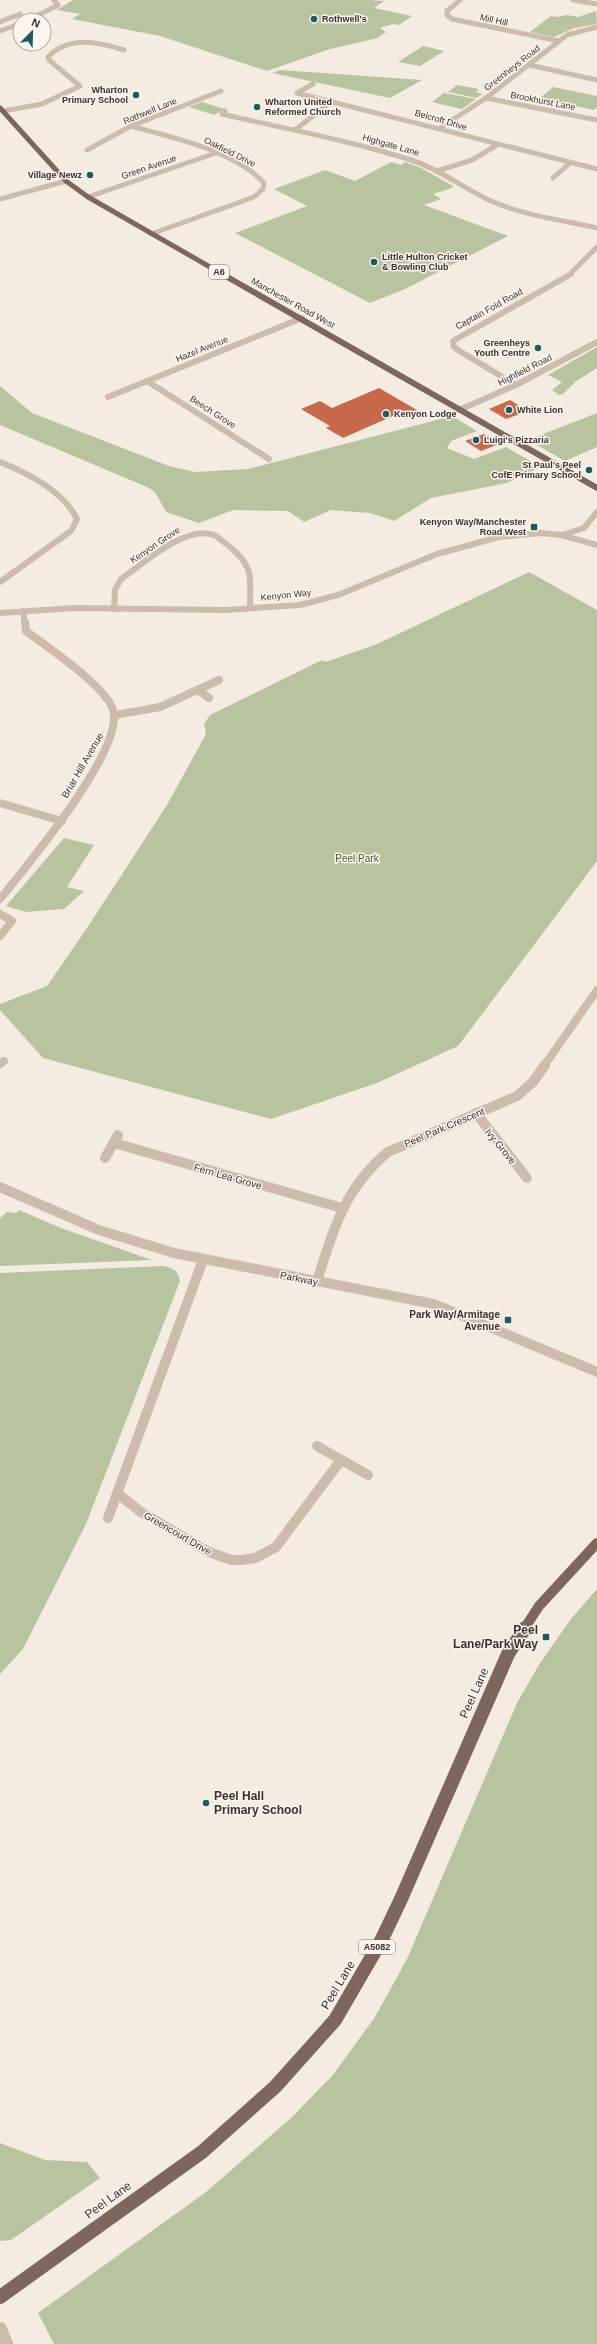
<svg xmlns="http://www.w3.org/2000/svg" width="597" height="2344" viewBox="0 0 597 2344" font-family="Arial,sans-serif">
	<rect width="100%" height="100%" fill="#f4ebe1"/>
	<g fill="#b8c4a0">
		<polygon points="73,0 371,0 384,1 374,8 412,16 399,25 393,24 380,28 386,32 378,38 330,49 267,71 160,36 72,19 80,14 57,10"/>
		<polygon points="596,11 597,24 574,28 554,37 530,32 551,16 558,17 567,15 578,17"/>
		<polygon points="423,46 444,51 420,66 398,62"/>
		<polygon points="280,70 422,80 390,98 272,73"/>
		<polygon points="457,85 479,89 476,92 482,94 477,98 448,92"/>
		<polygon points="553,87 597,96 597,107 594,110 539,99"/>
		<polygon points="444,93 476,99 462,109 432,102"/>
		<polygon points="202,102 225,109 214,115 189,107"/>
		<polygon points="391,162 401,165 405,162 421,168 453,186 452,188 433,194 441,199 424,205 508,236 405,289 370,303 235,233 307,206 274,189 325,170 355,181"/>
		<polygon points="597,347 597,368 575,382 563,394 559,395 552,390 562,382 548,375"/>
		<polygon points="0,386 32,413 169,466 195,472 248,469 452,416 477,431 451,441 447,448 474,459 506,447 541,467 507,483 431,498 394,521 370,513 331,510 304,522 288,511 233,510 199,523 166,512 155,492 147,487 0,425"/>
		<polygon points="597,413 597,447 565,461 528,440"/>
		<polygon points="529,572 597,610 597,861 458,1046 377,1083 271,1119 43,1058 0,1010 0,1004 47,986 87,928 167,805 206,734 204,724 210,715 322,660 325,662 375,645"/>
		<polygon points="64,838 94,845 67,887 84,891 64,909 26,912 6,906"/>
		<polygon points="19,1210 61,1228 152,1260 0,1266 0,1218 7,1212 16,1213"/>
		<path d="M 163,1266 C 173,1268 178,1270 180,1281 L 86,1524 L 23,1649 L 0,1674 L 0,1273 Z"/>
		<polygon points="597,1589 597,2344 54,2344 38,2313 206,2192 291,2118 333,2075 375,2017 407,1959 517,1703 540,1663 571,1619"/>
		<polygon points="0,2143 45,2160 87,2162 100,2178 11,2240 0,2241"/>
	</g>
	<g fill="#c8694b">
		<polygon points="379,388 417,410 399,418 395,415 343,438 326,428 330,426 301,409 320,401 332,408"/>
		<polygon points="510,400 528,411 506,419 489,409"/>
		<polygon points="484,434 499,444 481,451 465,441"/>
	</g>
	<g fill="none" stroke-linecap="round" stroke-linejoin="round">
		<g stroke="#cdbbac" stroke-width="5">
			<polyline points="460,0 447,11 447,15 452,19 559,41"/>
			<polyline points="573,0 597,4"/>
			<polyline points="29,20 58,5 54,0"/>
			<polyline points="0,22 20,14"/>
			<polyline points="0,31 20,24"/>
			<polyline points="529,65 597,80"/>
			<polyline points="313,84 297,93 597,169"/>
			<polyline points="486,98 597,120"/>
			<path d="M 3,111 L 42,104 L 80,86 L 49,60 L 48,57 C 69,35 99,42 124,50"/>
			<path d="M 225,111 L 222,114 C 285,129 349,140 411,160 C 440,169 464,189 491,201 C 525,216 562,220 597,228"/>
			<path d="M 131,126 C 173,138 234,150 264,183 L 263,189 L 254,197 L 151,234"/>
			<polyline points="440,128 486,98 567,35 597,27"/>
			<polyline points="295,130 332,101"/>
			<polyline points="87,150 131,126 221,91"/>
			<polyline points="437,171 472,160 497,145"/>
			<polyline points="553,178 570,163"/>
			<polyline points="88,197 216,153"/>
			<polyline points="0,199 66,181"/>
			<polyline points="569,275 597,247"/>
		</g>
		<g stroke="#cdbbac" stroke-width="6">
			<polyline points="147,381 269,459"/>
			<polyline points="516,385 461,352 454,347 453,341 571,274"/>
			<polyline points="108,397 302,318"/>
			<polyline points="459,410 516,385 597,342"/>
			<path d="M 0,462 C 28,473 63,491 77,519 L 71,531 L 0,582"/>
			<polyline points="562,535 584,528 597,512"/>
			<path d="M 114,609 L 115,590 L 121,579 C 143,564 186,524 214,535 C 219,537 224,543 229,546 C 255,568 250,576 250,608"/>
			<polyline points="23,611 25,623"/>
			<polyline points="0,613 75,608 226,610 300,605 338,595 437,554 499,537 541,533 561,535 597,545"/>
		</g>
		<g stroke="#cdbbac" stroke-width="8">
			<polyline points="198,690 209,698"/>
			<polyline points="115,715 160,707 219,680"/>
			<polyline points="0,803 62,821"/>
			<path d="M 0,899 C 26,867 125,749 113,710 C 106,686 47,647 26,631 L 25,622"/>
			<polyline points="0,914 12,921 0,936"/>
			<polyline points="0,1064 4,1061"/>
			<polyline points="544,1066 597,990"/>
		</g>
		<g stroke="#cdbbac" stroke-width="10">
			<polyline points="476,1113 527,1178"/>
			<polyline points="114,1143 342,1208"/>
			<polyline points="105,1158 118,1135"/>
			<polyline points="0,1187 99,1230 174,1253 434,1304 597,1372"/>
			<path d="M 317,1281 C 333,1230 345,1187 388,1152 L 517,1096 L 533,1082 L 545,1065"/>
			<polyline points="317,1446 368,1475"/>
			<polyline points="117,1493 141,1512 209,1552 231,1560 242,1560 255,1558 276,1547 341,1460"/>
			<polyline points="108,1518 203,1260"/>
		</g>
		<polyline stroke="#cdbbac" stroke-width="14" points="0,2329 6,2344"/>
		<polyline stroke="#7d675c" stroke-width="5" points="0,108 66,181 88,197 224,275"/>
		<polyline stroke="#7d675c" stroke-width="6" points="222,274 597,488"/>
		<polyline stroke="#7d675c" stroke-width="10" points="524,1629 539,1606 597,1543"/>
		<polyline stroke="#7d675c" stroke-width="14" points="0,2297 202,2152 275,2087 335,2020 381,1941 401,1899 508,1654 525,1628"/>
	</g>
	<g fill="#1f5a5e" stroke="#fbf5ee" stroke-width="1.5">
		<circle cx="314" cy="19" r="4"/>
		<circle cx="136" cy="95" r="4"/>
		<circle cx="257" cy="107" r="4"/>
		<circle cx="90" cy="175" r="4"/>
		<circle cx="374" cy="262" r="4"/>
		<circle cx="538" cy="348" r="4"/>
		<circle cx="509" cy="410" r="4"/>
		<circle cx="386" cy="414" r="4"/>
		<circle cx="476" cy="440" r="4"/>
		<circle cx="589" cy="470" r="4"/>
		<rect x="530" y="523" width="8" height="8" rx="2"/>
		<rect x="504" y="1316" width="8" height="8" rx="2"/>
		<rect x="542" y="1633" width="8" height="8" rx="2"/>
		<circle cx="206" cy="1803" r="4"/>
	</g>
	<g text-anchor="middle" stroke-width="3" stroke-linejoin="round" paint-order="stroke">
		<g font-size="9" font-weight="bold" fill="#3b302b" stroke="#fbf5ee" text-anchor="start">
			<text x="322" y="22">Rothwell's</text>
			<text x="128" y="93" text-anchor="end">Wharton<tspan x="128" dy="10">Primary School</tspan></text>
			<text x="265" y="105">Wharton United<tspan x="265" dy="10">Reformed Church</tspan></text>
			<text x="82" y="178" text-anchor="end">Village Newz</text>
			<text x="382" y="260">Little Hulton Cricket<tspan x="382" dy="10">&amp; Bowling Club</tspan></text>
			<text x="530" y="346" text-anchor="end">Greenheys<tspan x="530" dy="10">Youth Centre</tspan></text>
			<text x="517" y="413">White Lion</text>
			<text x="394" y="417">Kenyon Lodge</text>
			<text x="484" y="443">Luigi's Pizzaria</text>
			<text x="581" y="468" text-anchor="end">St Paul's Peel<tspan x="581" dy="10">CofE Primary School</tspan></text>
			<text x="526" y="525" text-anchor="end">Kenyon Way/Manchester<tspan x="526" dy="10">Road West</tspan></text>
		</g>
		<g font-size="9" fill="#3b302b" stroke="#fbf5ee">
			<text transform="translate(494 20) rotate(12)" y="3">Mill Hill</text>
			<text transform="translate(512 68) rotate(-38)" y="3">Greenheys Road</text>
			<text transform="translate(543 101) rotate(11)" y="3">Brookhurst Lane</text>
			<text transform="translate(150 111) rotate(-22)" y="3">Rothwell Lane</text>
			<text transform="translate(441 120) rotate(16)" y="3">Belcroft Drive</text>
			<text transform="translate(391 145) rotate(16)" y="3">Highgate Lane</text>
			<text transform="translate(230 152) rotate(26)" y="3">Oakfield Drive</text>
			<text transform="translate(149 167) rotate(-19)" y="3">Green Avenue</text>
			<text transform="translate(293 303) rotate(29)" y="3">Manchester Road West</text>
			<text transform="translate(489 309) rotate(-29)" y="3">Captain Fold Road</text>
			<text transform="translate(202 349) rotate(-22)" y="3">Hazel Avenue</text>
			<text transform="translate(525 370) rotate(-27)" y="3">Highfield Road</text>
			<text transform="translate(213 412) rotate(33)" y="3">Beech Grove</text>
			<text transform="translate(155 545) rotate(-34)" y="3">Kenyon Grove</text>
			<text transform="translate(286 595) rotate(-6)" y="3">Kenyon Way</text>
		</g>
		<g fill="#fbf5ee" stroke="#756b66" stroke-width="1">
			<rect x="209" y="265" width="20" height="14" rx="3"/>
			<rect x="359" y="1940" width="36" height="14" rx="3"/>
		</g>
		<g font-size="9" font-weight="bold" fill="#3b302b">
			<text x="219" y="275">A6</text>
			<text x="377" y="1950">A5082</text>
		</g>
		<g font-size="10" fill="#3b302b" stroke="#fbf5ee">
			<text transform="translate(82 765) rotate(-60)" y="4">Briar Hill Avenue</text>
			<text transform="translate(444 1127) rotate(-23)" y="4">Peel Park Crescent</text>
			<text transform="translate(501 1146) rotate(51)" y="4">Ivy Grove</text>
			<text transform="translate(228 1176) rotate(16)" y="4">Fern Lea Grove</text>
			<text transform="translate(299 1278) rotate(11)" y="4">Parkway</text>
			<text transform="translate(178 1533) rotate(30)" y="4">Greencourt Drive</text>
		</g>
		<g font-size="10" fill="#4a5a2e" stroke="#fbf5ee">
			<text x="357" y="862">Peel Park</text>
		</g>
		<g font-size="10" font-weight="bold" fill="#3b302b" stroke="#fbf5ee" text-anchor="end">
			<text x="500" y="1318">Park Way/Armitage<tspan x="500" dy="12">Avenue</tspan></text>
		</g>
		<g font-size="12" font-weight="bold" fill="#3b302b" stroke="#fbf5ee" text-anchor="end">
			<text x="538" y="1634">Peel<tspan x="538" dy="14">Lane/Park Way</tspan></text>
			<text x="214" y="1800" text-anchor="start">Peel Hall<tspan x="214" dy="14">Primary School</tspan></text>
		</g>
		<g font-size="12" fill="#3b302b" stroke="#fbf5ee">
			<text transform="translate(474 1693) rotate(-66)" y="4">Peel Lane</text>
			<text transform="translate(338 1985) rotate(-59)" y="4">Peel Lane</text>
			<text transform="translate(108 2200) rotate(-36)" y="4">Peel Lane</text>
		</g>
	</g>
	<g transform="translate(32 32) rotate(23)"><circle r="19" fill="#fbf5ee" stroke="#aea6a0"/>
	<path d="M0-3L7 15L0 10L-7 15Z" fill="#1f5a5e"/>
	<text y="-6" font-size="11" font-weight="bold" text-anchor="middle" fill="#3b302b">N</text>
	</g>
</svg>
